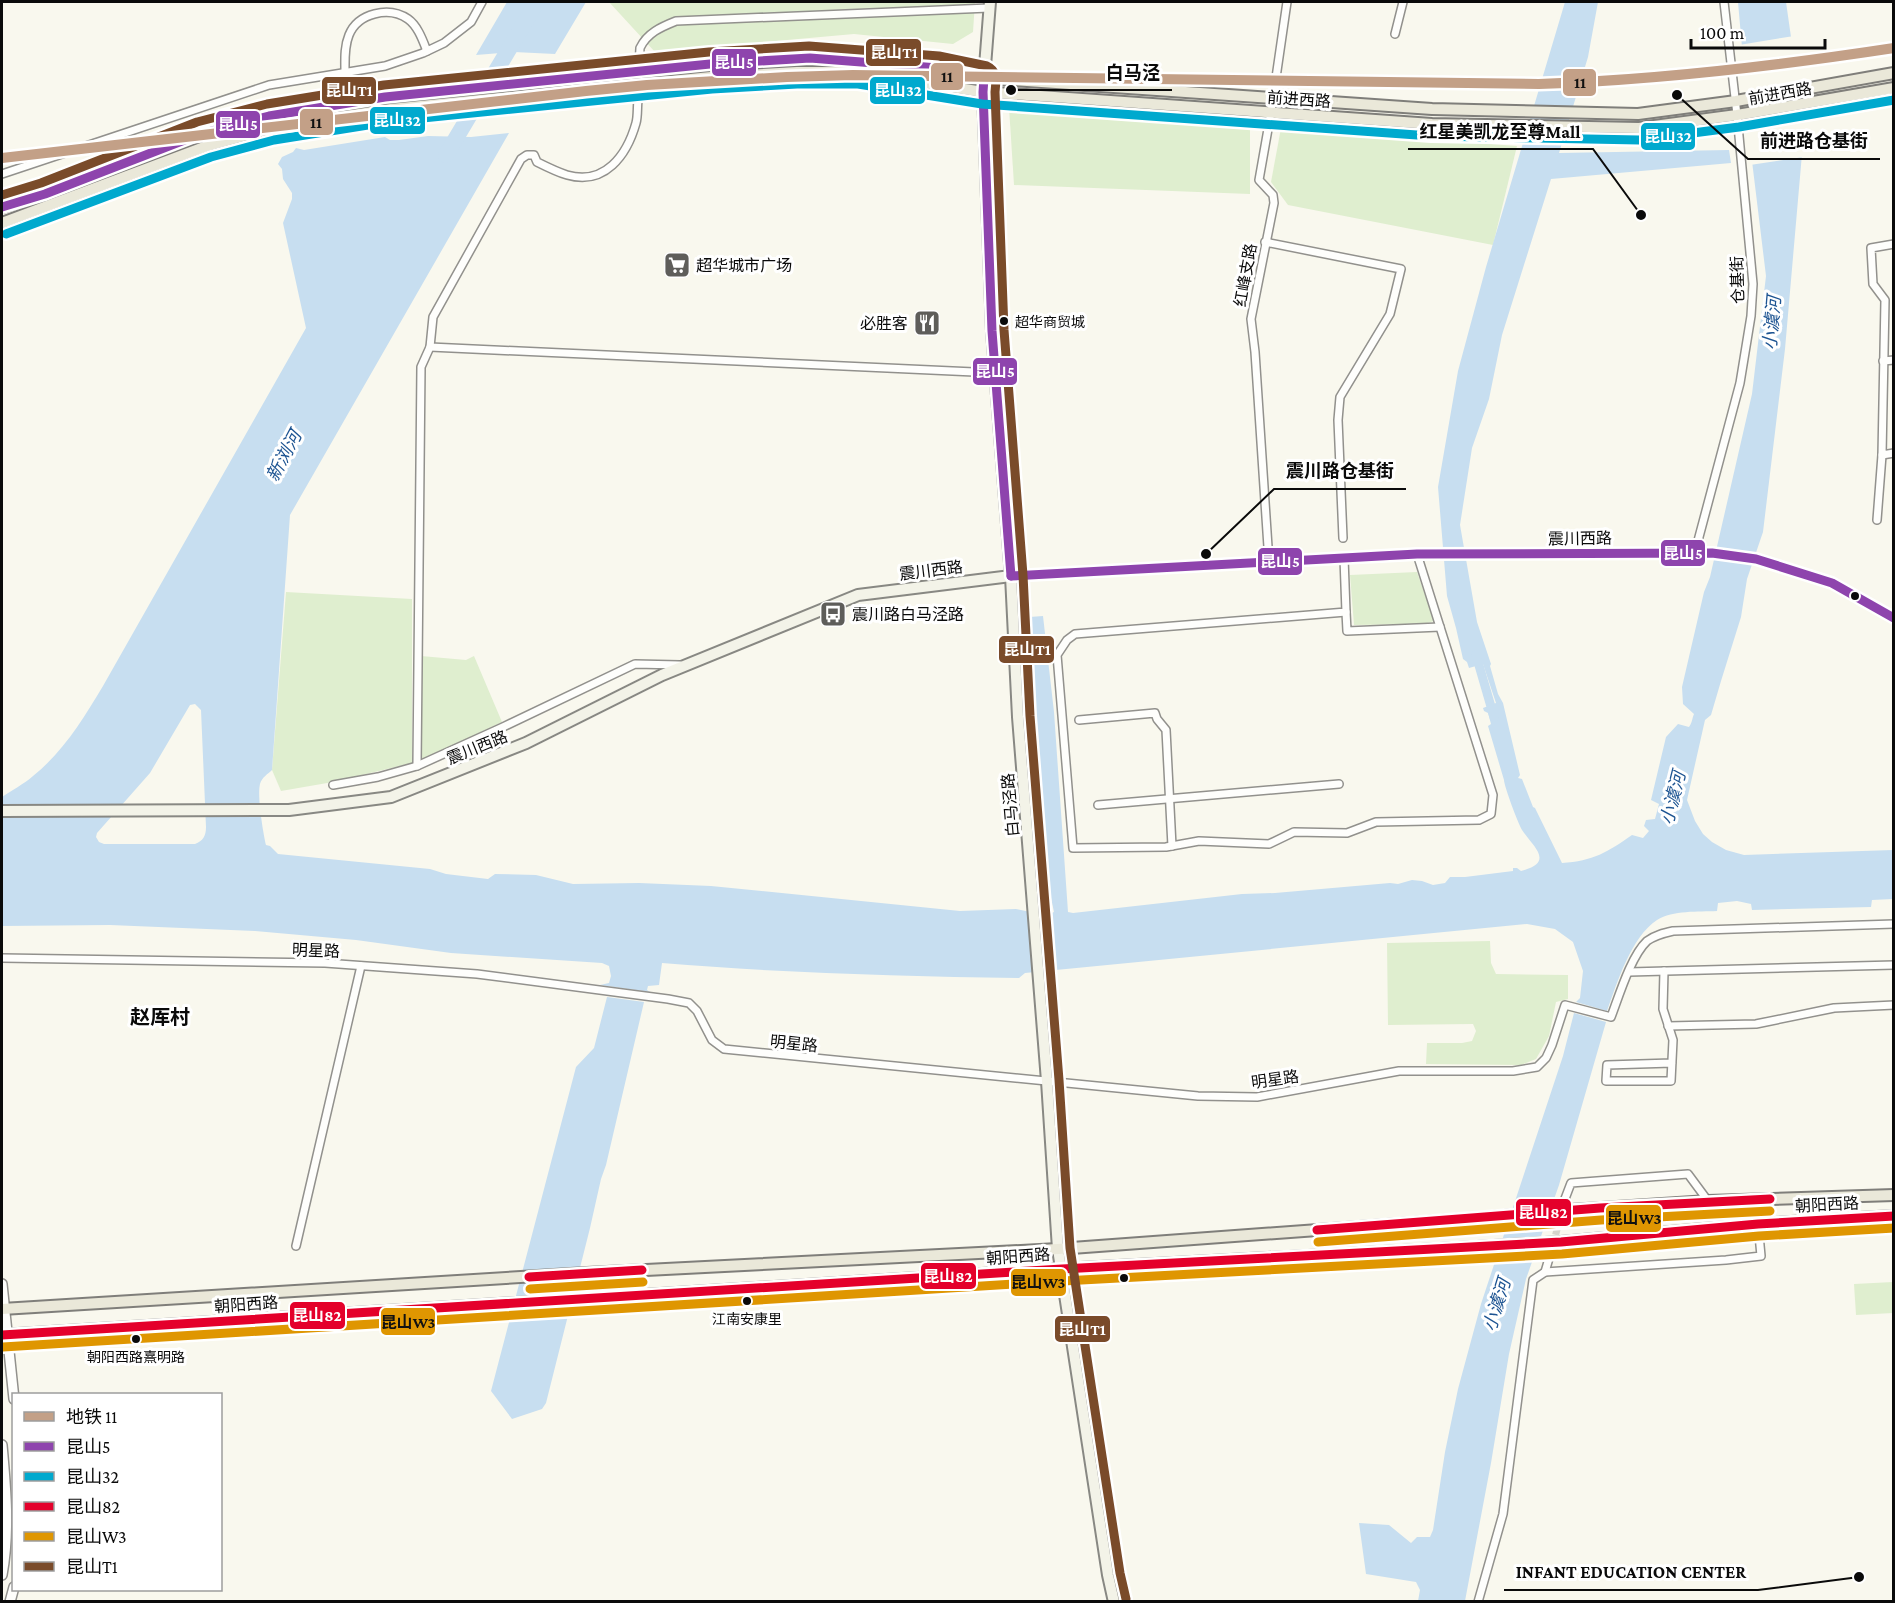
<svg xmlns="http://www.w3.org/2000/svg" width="1895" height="1603" viewBox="0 0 1895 1603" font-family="'Crimson Pro','Noto Sans SC',serif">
	<rect width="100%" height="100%" fill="#f9f8ee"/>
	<g fill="#dfeecf">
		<polygon points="609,2 975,2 973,32 953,44 854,34 655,52"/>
		<polygon points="1009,107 1145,117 1250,129 1250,194 1014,185"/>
		<polygon points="1281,128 1517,146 1493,245 1288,205 1271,182"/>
		<polygon points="1417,572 1434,621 1424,624 1354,625 1350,575"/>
		<polygon points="286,592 412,599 412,763 333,782 281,791 272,770"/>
		<polygon points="421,656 466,660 474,656 502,722 421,760"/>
		<polygon points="1490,941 1491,963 1496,974 1568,975 1568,999 1556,1002 1549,1036 1536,1059 1521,1065 1426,1064 1427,1043 1462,1043 1472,1041 1476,1031 1473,1024 1388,1025 1387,943"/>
		<polygon points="1893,1282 1893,1313 1856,1315 1854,1284"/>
	</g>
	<g fill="#c7def0" fill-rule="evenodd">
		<polygon points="507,2 586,2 555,54 514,52 476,55"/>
		<path d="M 1565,2 L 1598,2 L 1588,57 L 1559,153 L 1729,150 L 1731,163 L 1551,179 L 1502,335 L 1489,399 L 1472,448 L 1460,525 L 1477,622 L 1491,664 L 1490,666 L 1498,694 L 1503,703 L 1520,775 L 1518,778 L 1522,779 L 1533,807 L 1535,808 L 1562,863 C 1593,861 1608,852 1632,835 L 1643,838 L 1649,831 L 1644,826 L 1646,820 L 1655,819 L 1659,804 L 1651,800 L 1666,737 L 1678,724 L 1689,727 C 1692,723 1692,719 1694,714 L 1683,704 L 1682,687 L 1704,592 L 1710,577 L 1752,394 L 1766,276 L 1752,161 L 1738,2 L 1786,2 L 1793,51 L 1802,154 L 1785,349 L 1763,532 L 1747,579 L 1741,617 L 1721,681 L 1711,715 L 1705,720 L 1687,800 L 1695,821 L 1703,834 L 1712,842 L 1726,850 L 1744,855 L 1893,850 L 1893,899 L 1872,900 L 1871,907 L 1752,910 L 1751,904 L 1737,901 L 1718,903 L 1717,911 C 1698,912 1673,910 1657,920 C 1631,937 1617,983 1607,1011 L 1576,1002 L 1580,998 L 1583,971 L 1573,942 L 1555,929 L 1527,924 L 1025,973 L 1019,978 C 900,976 781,973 662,963 L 659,985 L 648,986 L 647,990 L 650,992 L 600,985 L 609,983 L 611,976 L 609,966 L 602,963 L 451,953 L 356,940 L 255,931 L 110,925 L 2,926 L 2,797 C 12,790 24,784 33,776 C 64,751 83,719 103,686 L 306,328 L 283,223 L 292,199 L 292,193 L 283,179 L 282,169 L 278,164 L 282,157 L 293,152 L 296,148 L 304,150 L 385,137 L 390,140 L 399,140 L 428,136 L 471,137 L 509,133 L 290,515 L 272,770 C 268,774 262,777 260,784 C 257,796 263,832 266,845 L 270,846 L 278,854 L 430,869 L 446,874 L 488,879 L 495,874 L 536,875 L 573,884 L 639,883 L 711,886 L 960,911 L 1016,909 L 1040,914 L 1049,914 L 1054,912 L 1040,846 L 1036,786 L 1016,618 L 1043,616 L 1054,712 L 1068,912 L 1073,913 L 1242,894 L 1275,893 L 1390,883 L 1398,884 L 1412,880 L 1422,881 L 1433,885 L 1445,883 L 1450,877 L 1465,877 L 1513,871 L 1513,868 L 1517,868 L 1521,871 C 1555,862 1534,848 1522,830 C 1518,823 1504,786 1504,780 L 1488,726 L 1491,724 L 1488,713 L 1484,711 L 1483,708 L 1496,703 L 1483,664 L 1469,668 L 1467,662 L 1463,659 L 1456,628 L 1447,596 L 1438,487 L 1458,371 L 1486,267 ZM 195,704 L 201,710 L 206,827 C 206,836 203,841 195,844 L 104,844 L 99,842 L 96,837 L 97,833 L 150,773 L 190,705 Z"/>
		<polygon points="607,997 644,1002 606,1165 601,1179 590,1228 546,1403 542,1409 512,1419 491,1391 576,1067 594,1048"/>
		<polygon points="1574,1013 1606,1022 1559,1185 1526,1279 1509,1354 1491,1463 1465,1601 1418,1601 1420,1590 1416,1582 1366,1574 1359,1523 1389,1525 1411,1543 1417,1537 1430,1537 1433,1530 1445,1452 1458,1389 1481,1304 1563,1056"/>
	</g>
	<polygon fill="#f9f8ee" points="1794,36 1804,157 1750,165 1739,45"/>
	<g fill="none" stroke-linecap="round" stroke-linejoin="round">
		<polyline stroke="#c7def0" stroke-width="9" points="1476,655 1494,717"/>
		<polyline stroke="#c7def0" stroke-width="16" points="446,155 537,2"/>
		<polyline stroke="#d5d4cc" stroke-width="7" stroke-dasharray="7 3.5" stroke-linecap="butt" points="1553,1245 1562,1210"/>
		<defs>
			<g id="minor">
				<path d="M 989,8 L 676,21 C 661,27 647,33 640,48 C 639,65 639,82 638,100 C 637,107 638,116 636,123 C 627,155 605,186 567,175 C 557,172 547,167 537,162 L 534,155 L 527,155 L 521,159 L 433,317 L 430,347 L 996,373"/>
				<polyline points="1395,34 1403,2"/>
				<path d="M 345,72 C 345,60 344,47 349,35 C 358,13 389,6 408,19 C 418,26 423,41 427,51"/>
				<polyline points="2,174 269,85 385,66 423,53 444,43 471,22 482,2"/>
				<polyline points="1265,242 1401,269 1390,314 1340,397 1338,420 1343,538"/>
				<polyline points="1894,244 1871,248 1873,284 1885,300 1882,455 1894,453"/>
				<polyline points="1883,361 1894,360"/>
				<polyline points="1877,520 1882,455"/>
				<polyline points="1695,552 1740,383 1751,316 1753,284 1737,115 1724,2"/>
				<polyline points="1344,558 1346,612 1075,634 1067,640 1057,655 1073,848 1166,847 1199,841 1269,844 1294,832 1347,833 1376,822 1479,820 1491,814 1493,795 1417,554"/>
				<polyline points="1269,562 1255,352 1251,319 1274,203 1273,195 1259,180 1271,112 1287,2"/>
				<polyline points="1346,612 1347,631 1440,627"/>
				<polyline points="1079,720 1155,713 1157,719 1166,730 1172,846"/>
				<polyline points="417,766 421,367 430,347"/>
				<polyline points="333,785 378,777 417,766 503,727 635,664 680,665"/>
				<polyline points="1098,805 1339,784"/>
				<path d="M 2,958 L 325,963 L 477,974 L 668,999 L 689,1003 L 697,1011 L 712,1040 L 724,1049 L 1198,1096 L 1257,1097 L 1399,1071 L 1513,1071 L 1537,1067 L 1546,1058 L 1552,1045 L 1565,1005 L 1611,1017 C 1619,996 1631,956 1647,941 C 1655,935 1664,933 1673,931 L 1894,924"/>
				<polyline points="1664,971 1663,1009 1673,1040 1671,1081 1606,1081 1607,1065 1672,1063"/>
				<polyline points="1629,972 1894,965"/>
				<polyline points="1668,1026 1756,1024 1834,1008 1894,1005"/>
				<polyline points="1563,1204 1571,1183 1688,1174 1708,1201"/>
				<polyline points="296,1246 361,966"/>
				<polyline points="1545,1272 1552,1248"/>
				<polyline points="1478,1602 1503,1514 1533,1280 1545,1272 1726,1260 1761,1256 1758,1224"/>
			</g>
			<g id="tertiary">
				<polyline points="1011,576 1417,554 1712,553 1756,559 1832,583 1894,618"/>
				<polyline points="2,1284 14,1399"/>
				<path d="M 2,1445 C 6,1489 10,1531 2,1575"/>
				<polyline points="10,1602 14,1587"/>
			</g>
			<g id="secondary">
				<polyline points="990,2 983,92 992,331 1011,576 1018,717 1047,1081 1058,1249 1108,1575 1114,1602"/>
				<polyline points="2,811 289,810 391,797 526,743 662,675 858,595 1011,576"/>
			</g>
			<g id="primary">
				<polyline points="710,64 810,58 938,68 984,78 1432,109 1638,114 1736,101 1894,73"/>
				<polyline points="711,77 797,72 859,72 983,92 1432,124 1639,128 1737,115 1894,88"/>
				<polyline points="2,207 45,194 200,134 269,116"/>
				<polyline points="2,223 207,146 271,128"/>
				<polyline points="1571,1210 1708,1201 1894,1195"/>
				<polyline points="1561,1242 1758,1224 1894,1216"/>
				<polyline points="2,1309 587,1273 1058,1249 1482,1218"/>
				<polyline points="2,1335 1062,1269 1477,1247"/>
			</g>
		</defs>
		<use href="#minor" stroke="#92918d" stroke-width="10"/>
		<use href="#tertiary" stroke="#92918d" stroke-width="12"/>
		<use href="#secondary" stroke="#888883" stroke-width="14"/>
		<use href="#primary" stroke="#7f7e7a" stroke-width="14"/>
		<use href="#minor" stroke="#fefefc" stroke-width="7"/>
		<use href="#tertiary" stroke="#fefefc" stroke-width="9"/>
		<use href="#secondary" stroke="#f3f3e8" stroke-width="10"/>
		<use href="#primary" stroke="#eae8d9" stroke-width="10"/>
		<defs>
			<g id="primary-bridge">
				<polyline points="269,116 385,97 710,64"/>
				<polyline points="271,128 391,109 711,77"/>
				<polyline points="1482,1218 1571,1210"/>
				<polyline points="1477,1247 1561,1242"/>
			</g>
		</defs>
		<use href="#primary-bridge" stroke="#7f7e7a" stroke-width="14" stroke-linecap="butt"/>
		<use href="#primary-bridge" stroke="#eae8d9" stroke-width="10"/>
		<defs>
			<g id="bus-1">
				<polyline points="2,207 45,194 200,134 269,116 385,97 710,64 810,58 938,68 984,78 983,92 992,331 1011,576"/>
				<polyline points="1011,576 1417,554 1712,553 1756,559 1832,583 1894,618"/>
			</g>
			<polyline id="bus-2" points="6,234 211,157 274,140 393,121 712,89 797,84 858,84 982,104 1431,136 1639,140 1739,127 1894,100"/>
			<g id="bus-3">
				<polyline points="1317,1230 1600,1208 1770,1199"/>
				<polyline points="529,1277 642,1270"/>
				<polyline points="2,1335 1062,1269 1561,1242 1758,1224 1894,1216"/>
			</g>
			<g id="bus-4">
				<polyline points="1318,1242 1601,1220 1770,1211"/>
				<polyline points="530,1289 643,1282"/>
				<polyline points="3,1347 1063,1281 1562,1254 1759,1236 1894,1228"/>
			</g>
			<path id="bus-5" d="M 2,195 L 41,183 L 197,122 L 267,104 L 384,85 L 709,52 L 809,46 L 939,56 L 987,66 C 998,71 996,81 995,92 L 1004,330 L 1023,575 L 1030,716 L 1059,1080 L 1070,1248 L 1120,1573 L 1126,1599"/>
		</defs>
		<use href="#bus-1" stroke="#fff" stroke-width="14"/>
		<use href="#bus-2" stroke="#fff" stroke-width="14"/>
		<use href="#bus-3" stroke="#fff" stroke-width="14"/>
		<use href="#bus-4" stroke="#fff" stroke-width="14"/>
		<use href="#bus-5" stroke="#fff" stroke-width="14"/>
		<use href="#bus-1" stroke="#8e44ad" stroke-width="9"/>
		<use href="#bus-2" stroke="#00a9ce" stroke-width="9"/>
		<use href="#bus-3" stroke="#e4002b" stroke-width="9"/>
		<use href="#bus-4" stroke="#df9601" stroke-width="9"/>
		<use href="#bus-5" stroke="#7a4b2a" stroke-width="9"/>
		<defs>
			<path id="metro-1" d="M 2,158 L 586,91 L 647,85 L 787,77 L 853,75 L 1539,84 C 1658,80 1776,66 1894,48"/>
		</defs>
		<use href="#metro-1" stroke="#fff" stroke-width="15"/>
		<use href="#metro-1" stroke="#c3a087" stroke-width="10"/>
	</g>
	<defs>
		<symbol id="supermarket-square" viewBox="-11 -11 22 22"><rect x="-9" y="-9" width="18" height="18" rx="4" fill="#5e5d5a" stroke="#fff"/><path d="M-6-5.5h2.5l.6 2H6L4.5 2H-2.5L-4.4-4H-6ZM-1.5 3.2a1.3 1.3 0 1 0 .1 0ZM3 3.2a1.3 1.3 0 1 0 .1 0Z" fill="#fff"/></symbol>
		<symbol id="restaurant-square" viewBox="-11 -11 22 22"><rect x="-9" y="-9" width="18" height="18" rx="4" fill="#5e5d5a" stroke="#fff"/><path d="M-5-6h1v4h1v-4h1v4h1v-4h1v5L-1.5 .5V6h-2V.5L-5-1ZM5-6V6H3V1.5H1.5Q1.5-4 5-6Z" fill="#fff"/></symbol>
		<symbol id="bus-square" viewBox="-11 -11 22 22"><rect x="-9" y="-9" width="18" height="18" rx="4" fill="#5e5d5a" stroke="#fff"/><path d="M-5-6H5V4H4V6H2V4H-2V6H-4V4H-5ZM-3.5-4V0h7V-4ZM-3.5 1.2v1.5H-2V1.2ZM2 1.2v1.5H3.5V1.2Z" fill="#fff"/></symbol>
	</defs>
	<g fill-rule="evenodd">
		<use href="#supermarket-square" x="662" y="250" width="30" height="30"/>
		<use href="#restaurant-square" x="912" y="308" width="30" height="30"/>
		<use href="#bus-square" x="818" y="599" width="30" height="30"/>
	</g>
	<g fill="#0a0a0a" stroke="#fff" stroke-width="2">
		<circle cx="1004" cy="321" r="5"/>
		<circle cx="1855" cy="596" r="5"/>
		<circle cx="1124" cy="1278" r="5"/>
		<circle cx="747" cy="1301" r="5"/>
		<circle cx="136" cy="1339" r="5"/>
	</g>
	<g text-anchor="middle" stroke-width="6" stroke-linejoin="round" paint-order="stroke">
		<g font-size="14" fill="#0a0a0a" stroke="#fff">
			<text x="1015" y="327" text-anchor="start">超华商贸城</text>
			<text x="747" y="1324">江南安康里</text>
			<text x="136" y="1362">朝阳西路熹明路</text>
		</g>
		<g font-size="16" fill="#0a0a0a" stroke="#fff">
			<text transform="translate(1780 93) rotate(-10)" y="6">前进西路</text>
			<text transform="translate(1299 99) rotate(4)" y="6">前进西路</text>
			<text transform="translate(1245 275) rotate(-80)" y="6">红峰支路</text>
			<text transform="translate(1737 280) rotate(-92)" y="6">仓基街</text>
			<text transform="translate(1580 538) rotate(-1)" y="6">震川西路</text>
			<text transform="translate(931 570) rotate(-7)" y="6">震川西路</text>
			<text transform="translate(477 747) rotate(-22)" y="6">震川西路</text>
			<text transform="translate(1010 805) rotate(-95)" y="6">白马泾路</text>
			<text transform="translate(316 950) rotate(2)" y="6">明星路</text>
			<text transform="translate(794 1043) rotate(6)" y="6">明星路</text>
			<text transform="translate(1275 1079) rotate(-8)" y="6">明星路</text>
			<text transform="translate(1827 1204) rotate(-3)" y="6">朝阳西路</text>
			<text transform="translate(1018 1256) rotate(-4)" y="6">朝阳西路</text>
			<text transform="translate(246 1304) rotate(-4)" y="6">朝阳西路</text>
		</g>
		<g font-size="16" fill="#0a0a0a" stroke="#fff" text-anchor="start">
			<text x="696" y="271">超华城市广场</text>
			<text x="908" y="329" text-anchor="end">必胜客</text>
			<text x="852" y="620">震川路白马泾路</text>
		</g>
		<g font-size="18" font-style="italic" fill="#1d5492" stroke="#fff">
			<text transform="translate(1772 323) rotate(-85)" y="6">小澞河</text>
			<text transform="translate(284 456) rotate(-62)" y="6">新浏河</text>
			<text transform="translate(1673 798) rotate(-76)" y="6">小澞河</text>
			<text transform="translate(1497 1305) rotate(-73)" y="6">小澞河</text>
		</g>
		<g font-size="20" font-weight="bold" fill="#0a0a0a" stroke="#fff">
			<text x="160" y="1024">赵厍村</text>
		</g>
	</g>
	<path fill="none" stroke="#0a0a0a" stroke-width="2" d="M1011 90L1094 90H1172M1641 215L1593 149H1408M1677 95L1748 159H1880M1206 554L1274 489H1406M1859 1577L1758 1590H1504"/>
	<g fill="#0a0a0a" stroke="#fff" stroke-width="2">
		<circle cx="1011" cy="90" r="6"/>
		<circle cx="1641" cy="215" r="6"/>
		<circle cx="1677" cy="95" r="6"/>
		<circle cx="1206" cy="554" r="6"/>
		<circle cx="1859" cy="1577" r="6"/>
	</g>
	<g font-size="18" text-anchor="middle" font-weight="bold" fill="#0a0a0a" stroke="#fff" stroke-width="6" stroke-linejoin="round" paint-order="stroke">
		<text x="1133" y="79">白马泾</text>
		<text x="1500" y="138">红星美凯龙至尊Mall</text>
		<text x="1814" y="147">前进路仓基街</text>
		<text x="1340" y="477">震川路仓基街</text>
		<text x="1631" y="1578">INFANT EDUCATION CENTER</text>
	</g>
	<g stroke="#fff" stroke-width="2">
		<rect x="865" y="38" width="57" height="29" rx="6" fill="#7a4b2a"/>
		<rect x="711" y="48" width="46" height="29" rx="6" fill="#8e44ad"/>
		<rect x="930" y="62" width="34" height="29" rx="6" fill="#c3a087"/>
		<rect x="1562" y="68" width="35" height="29" rx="6" fill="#c3a087"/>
		<rect x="869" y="76" width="57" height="29" rx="6" fill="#00a9ce"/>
		<rect x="321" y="76" width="56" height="29" rx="6" fill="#7a4b2a"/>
		<rect x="369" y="106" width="57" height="29" rx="6" fill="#00a9ce"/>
		<rect x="299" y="108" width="35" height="28" rx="6" fill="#c3a087"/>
		<rect x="215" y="110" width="46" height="29" rx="6" fill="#8e44ad"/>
		<rect x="1640" y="122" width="56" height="29" rx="6" fill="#00a9ce"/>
		<rect x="972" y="357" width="46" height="29" rx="6" fill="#8e44ad"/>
		<rect x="1660" y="539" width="46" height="28" rx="6" fill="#8e44ad"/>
		<rect x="1257" y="547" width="46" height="29" rx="6" fill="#8e44ad"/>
		<rect x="998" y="635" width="57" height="29" rx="6" fill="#7a4b2a"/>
		<rect x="1515" y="1198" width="57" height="29" rx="6" fill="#e4002b"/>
		<rect x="1605" y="1204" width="57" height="29" rx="6" fill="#df9601"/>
		<rect x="920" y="1262" width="57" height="28" rx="6" fill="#e4002b"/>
		<rect x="1010" y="1268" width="57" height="29" rx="6" fill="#df9601"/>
		<rect x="289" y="1301" width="57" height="29" rx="6" fill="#e4002b"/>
		<rect x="380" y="1307" width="56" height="29" rx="6" fill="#df9601"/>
		<rect x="1054" y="1315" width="57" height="28" rx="6" fill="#7a4b2a"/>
	</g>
	<g font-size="16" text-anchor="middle" font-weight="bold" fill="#fff">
		<text x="894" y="58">昆山T1</text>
		<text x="734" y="68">昆山5</text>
		<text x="898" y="96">昆山32</text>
		<text x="349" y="96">昆山T1</text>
		<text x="397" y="126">昆山32</text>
		<text x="238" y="130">昆山5</text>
		<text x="1668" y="142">昆山32</text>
		<text x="995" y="377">昆山5</text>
		<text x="1683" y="559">昆山5</text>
		<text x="1280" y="567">昆山5</text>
		<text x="1027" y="655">昆山T1</text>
		<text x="1543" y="1218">昆山82</text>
		<text x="948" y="1282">昆山82</text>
		<text x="317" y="1321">昆山82</text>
		<text x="1082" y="1335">昆山T1</text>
	</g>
	<g font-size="16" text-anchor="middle" font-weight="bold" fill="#111">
		<text x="947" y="82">11</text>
		<text x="1580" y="88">11</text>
		<text x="316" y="128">11</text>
		<text x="1634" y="1224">昆山W3</text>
		<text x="1038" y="1288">昆山W3</text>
		<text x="408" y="1328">昆山W3</text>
	</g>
	<rect width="1895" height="1603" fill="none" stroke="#0a0a0a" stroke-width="6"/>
	<rect x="12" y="1393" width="210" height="198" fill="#ffffff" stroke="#9d9d9d" stroke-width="1.5"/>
	<rect x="24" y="1412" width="30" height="9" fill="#c3a087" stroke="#9d9d9d" stroke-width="1.5"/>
	<text x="66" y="1423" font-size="18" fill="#0a0a0a">地铁 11</text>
	<rect x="24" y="1442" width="30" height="9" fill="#8e44ad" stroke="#9d9d9d" stroke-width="1.5"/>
	<text x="66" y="1453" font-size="18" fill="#0a0a0a">昆山5</text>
	<rect x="24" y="1472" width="30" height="9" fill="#00a9ce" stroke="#9d9d9d" stroke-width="1.5"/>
	<text x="66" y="1483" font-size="18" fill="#0a0a0a">昆山32</text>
	<rect x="24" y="1502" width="30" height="9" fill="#e4002b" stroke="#9d9d9d" stroke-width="1.5"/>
	<text x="66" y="1513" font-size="18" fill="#0a0a0a">昆山82</text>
	<rect x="24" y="1532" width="30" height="9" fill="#df9601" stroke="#9d9d9d" stroke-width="1.5"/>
	<text x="66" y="1543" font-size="18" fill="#0a0a0a">昆山W3</text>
	<rect x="24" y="1562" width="30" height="9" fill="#7a4b2a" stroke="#9d9d9d" stroke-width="1.5"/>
	<text x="66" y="1573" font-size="18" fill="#0a0a0a">昆山T1</text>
	<path d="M1691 39v9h134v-9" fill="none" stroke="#0a0a0a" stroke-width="3"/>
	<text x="1700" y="39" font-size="18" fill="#0a0a0a" stroke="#ffffff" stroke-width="4.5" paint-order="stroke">100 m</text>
</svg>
